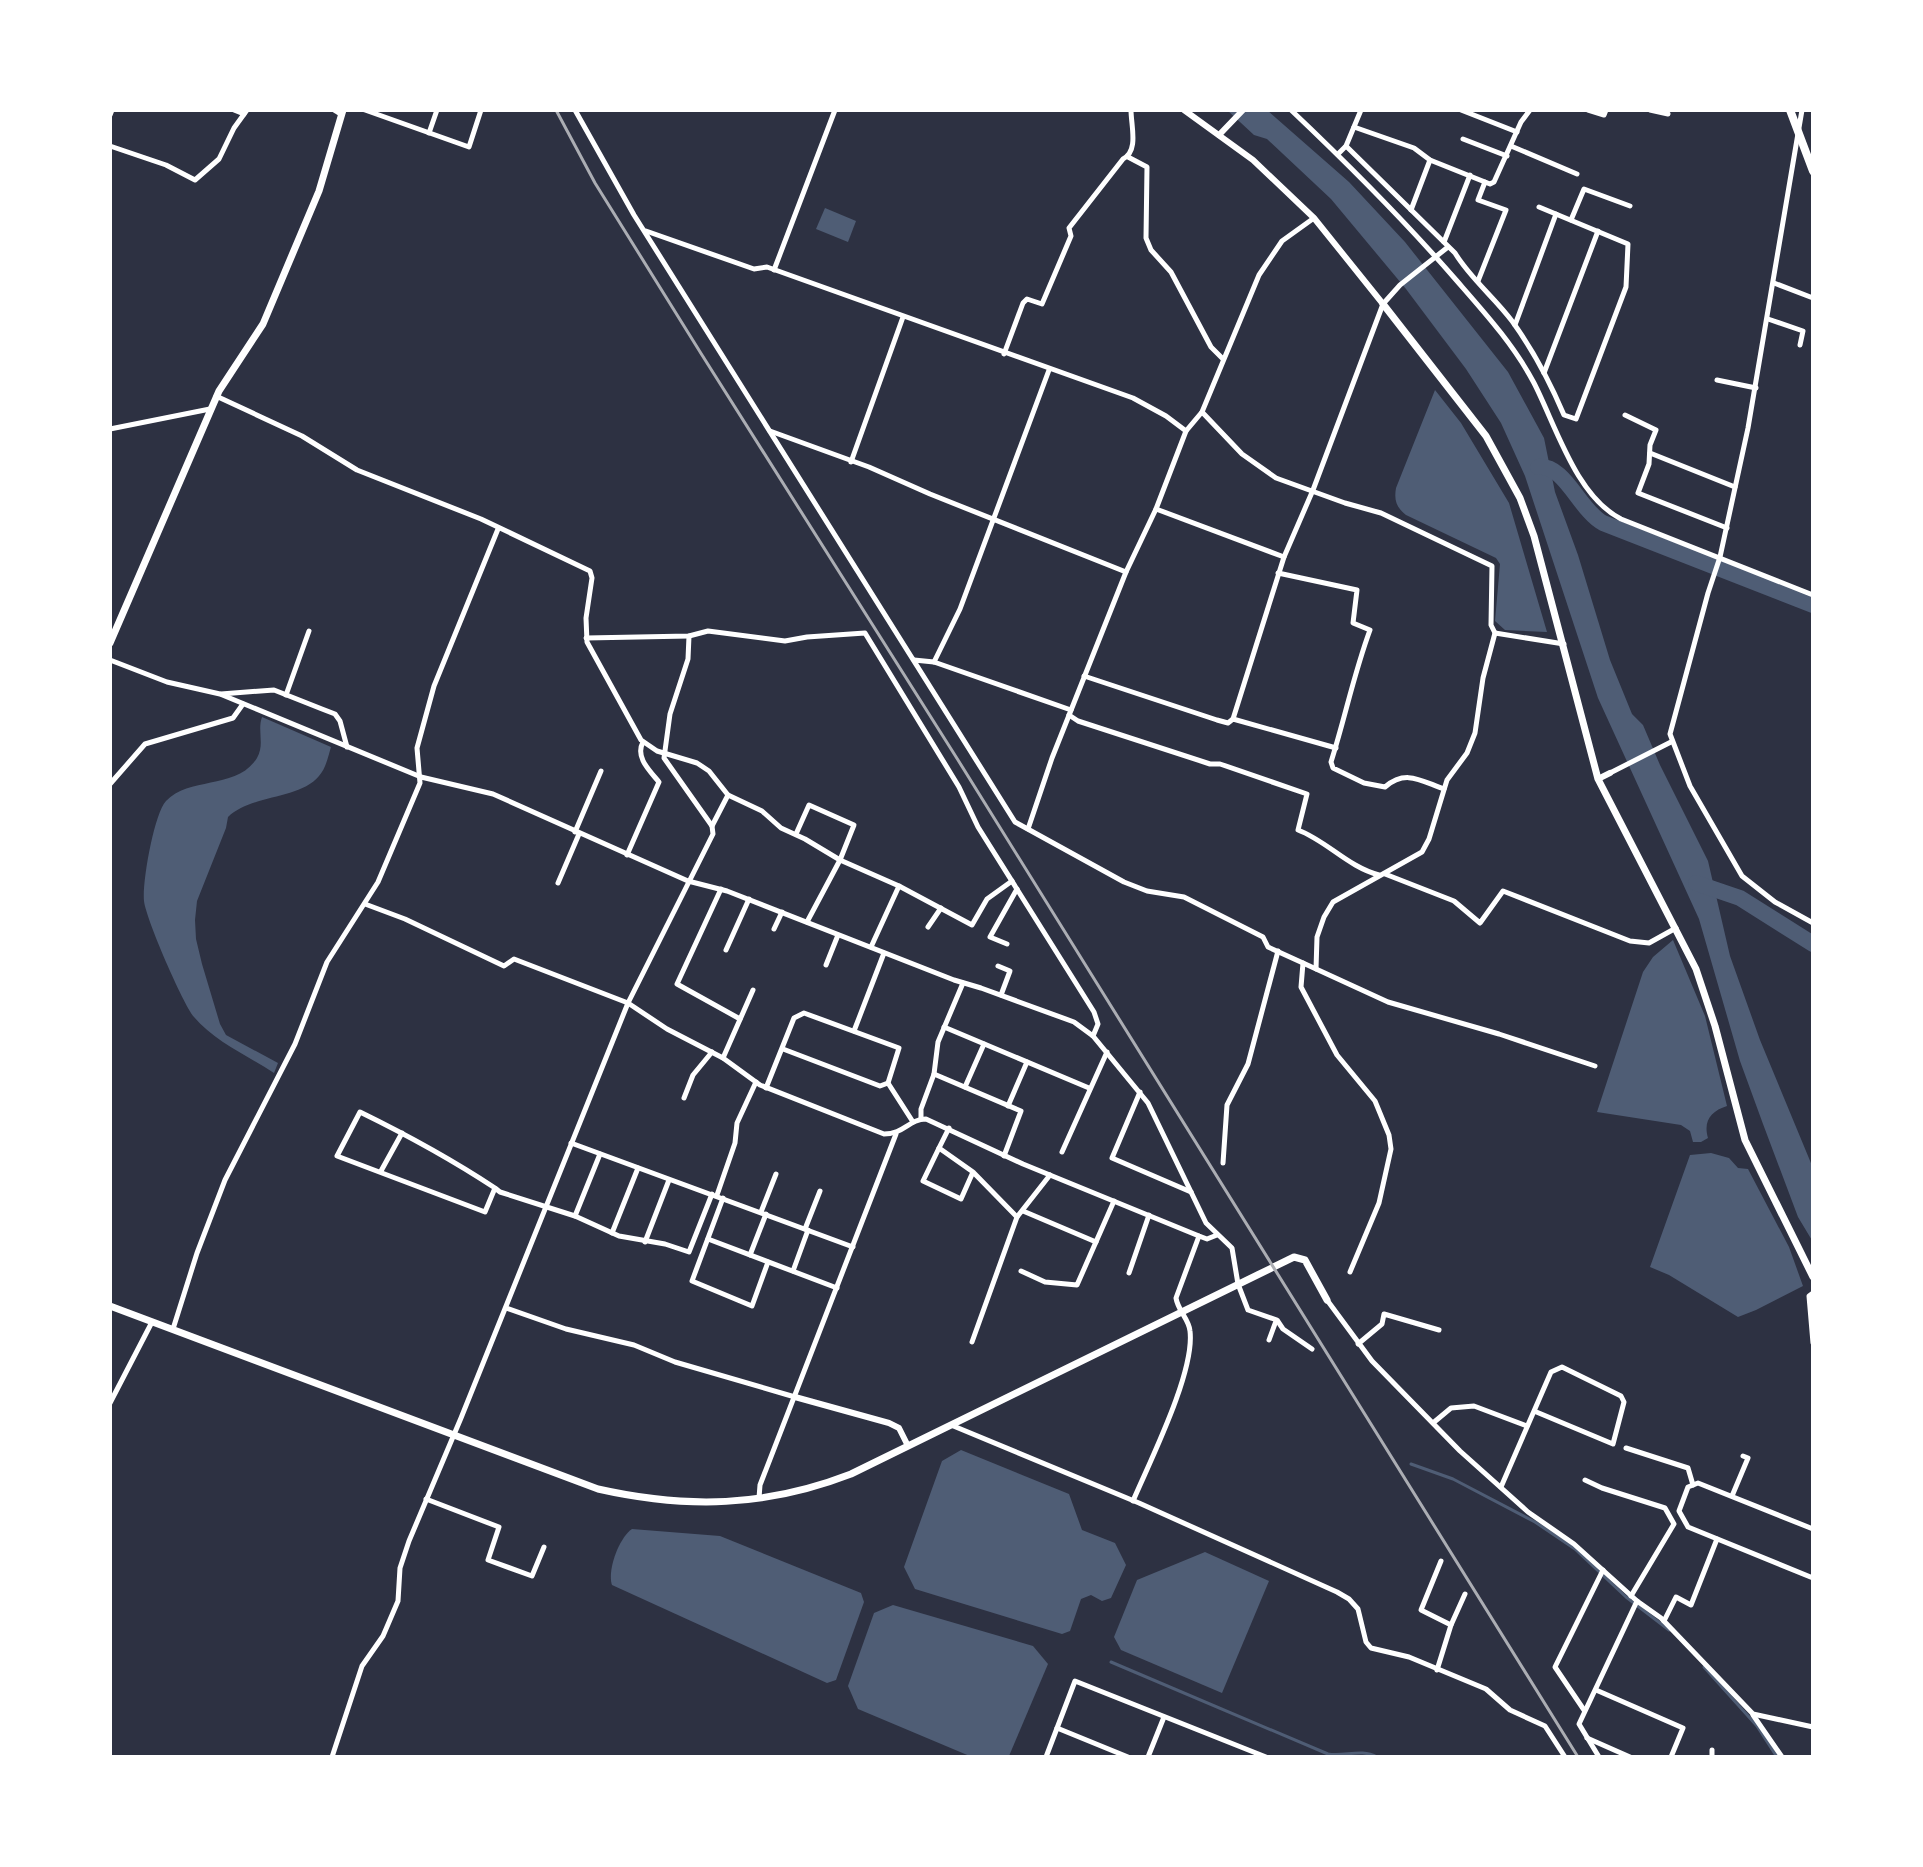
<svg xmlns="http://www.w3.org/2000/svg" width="1923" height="1867" viewBox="0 0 1923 1867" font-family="'Source Sans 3',sans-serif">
	<rect width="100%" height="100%" fill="#2d3142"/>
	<g fill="#4f5d75">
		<polygon points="1227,110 1267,110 1349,182 1405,242 1508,372 1544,438 1555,492 1578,555 1610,660 1632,714 1643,725 1660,765 1708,861 1730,956 1760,1040 1813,1168 1813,1242 1798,1217 1763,1124 1740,1061 1699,919 1598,698 1525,476 1501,423 1466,369 1406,289 1331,199 1267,139 1254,135"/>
		<polygon points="825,208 856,221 848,242 816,229"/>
		<path d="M 1435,390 L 1461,423 L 1509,503 L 1547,632 L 1505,630 L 1495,621 L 1500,564 L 1496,558 L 1406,515 C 1396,507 1394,500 1396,488 Z"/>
		<path d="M 262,717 L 331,747 C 328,757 326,768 319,776 C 299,800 252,794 228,817 L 226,828 L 197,901 L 195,920 L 196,939 L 202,964 L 220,1024 L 226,1035 L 278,1063 L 274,1073 C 248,1056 214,1041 194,1017 C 183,1004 146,919 144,901 C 142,883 154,814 166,801 C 190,776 237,790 257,758 C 265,744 257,731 262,717 Z"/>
		<path d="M 1673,940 L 1705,1016 L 1727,1106 C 1711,1111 1703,1121 1708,1138 L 1701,1142 L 1693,1142 L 1690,1131 L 1681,1125 L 1597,1112 L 1643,972 L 1653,957 Z"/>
		<polygon points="1711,1153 1729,1158 1738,1168 1748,1169 1789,1247 1803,1286 1756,1310 1738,1317 1669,1275 1650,1267 1690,1155"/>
		<polygon points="961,1450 1069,1494 1082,1530 1115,1543 1126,1565 1111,1598 1102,1601 1091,1595 1081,1599 1070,1631 1062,1634 915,1589 904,1567 942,1461"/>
		<path d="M 632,1529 L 720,1536 L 861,1593 L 864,1602 L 836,1680 L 827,1683 L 612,1585 C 607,1570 619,1538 632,1529 Z"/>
		<polygon points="1205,1552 1269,1581 1222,1693 1121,1650 1114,1637 1137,1580"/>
		<polygon points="893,1605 1033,1646 1048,1664 1009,1756 972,1757 858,1709 848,1686 874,1613"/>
	</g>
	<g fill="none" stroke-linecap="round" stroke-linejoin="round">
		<g stroke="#4f5d75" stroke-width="3">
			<polyline points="1411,1464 1453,1479 1535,1522 1575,1549 1626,1597 1669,1630"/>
			<path d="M 1111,1662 L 1328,1754 C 1345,1757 1361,1748 1377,1757"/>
			<polyline points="1704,1667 1757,1726 1777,1757"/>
		</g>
		<g stroke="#4f5d75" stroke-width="16">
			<path d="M 1538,467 C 1565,464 1579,510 1603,523 L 1813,605"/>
			<polyline points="1696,883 1740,898 1813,944"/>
		</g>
		<g stroke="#fff" stroke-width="5">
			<polyline points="234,110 244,114"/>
			<polyline points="334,110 342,115"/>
			<polyline points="365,110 469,147 481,110"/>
			<polyline points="575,110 634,215 1015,822 1124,882 1147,891 1184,897 1263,937 1268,947 1303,963"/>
			<path d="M 1291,110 C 1349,165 1405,221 1457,281 C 1485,313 1514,345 1534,383 C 1556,426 1576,496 1621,519 L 1813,595"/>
			<polyline points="1461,110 1517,132"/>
			<polyline points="1588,110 1604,115 1606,110"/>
			<polyline points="1650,110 1668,114"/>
			<polyline points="1802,110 1748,428 1720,557 1708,593 1670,734 1690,786 1742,876 1775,902 1813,923"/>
			<polyline points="110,115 112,110"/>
			<polyline points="1354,127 1414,148 1430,160 1490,184 1494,182 1521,122 1530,110"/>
			<polyline points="429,133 437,110"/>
			<polyline points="1463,139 1507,156"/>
			<polyline points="110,146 166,165 195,180 219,159 234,128 247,110"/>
			<path d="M 1346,146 L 1455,253 C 1470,278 1494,297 1512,321 C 1533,350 1550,382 1564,415 L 1576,419 L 1626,287 L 1628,244 L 1539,207"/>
			<polyline points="1511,146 1577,174"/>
			<polyline points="1338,154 1346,146 1361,110"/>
			<polyline points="1128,157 1147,167 1146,238 1151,250 1171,272 1211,347 1223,359"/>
			<polyline points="1411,210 1430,160"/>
			<polyline points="1571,220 1584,189 1630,206"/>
			<polyline points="646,231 754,269 767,267 1133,398 1166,416 1186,431"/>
			<polyline points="1444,242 1470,175"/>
			<polyline points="774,270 835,110"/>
			<polyline points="1478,281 1506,210 1478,200 1485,182"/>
			<polyline points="1774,283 1813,298"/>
			<polyline points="1768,319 1803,331 1800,345"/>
			<polyline points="1515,325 1556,214"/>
			<path d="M 1004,354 L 1023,303 L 1027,299 L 1042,304 L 1071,236 L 1069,228 L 1123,159 C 1139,151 1131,126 1131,110"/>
			<polyline points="1544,373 1598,231"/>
			<polyline points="1717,380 1756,388"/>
			<polyline points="216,396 302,436 357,470 481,519 590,571 592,578 586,618 587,642 641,740 657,751 697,763 709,771 728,795 762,811 781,828 805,839 840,860 899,886 972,925 987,899 1012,881"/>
			<polyline points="1202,412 1242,454 1276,478 1345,503 1381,513 1492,566 1491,625 1495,633 1483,678 1475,733 1467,753 1447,780 1429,839 1422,852 1333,902 1324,917 1317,937 1316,969"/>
			<polyline points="1625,415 1656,430 1650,445 1649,464 1638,493 1727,528"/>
			<polyline points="110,429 210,409"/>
			<polyline points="770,431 869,467 930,494 1126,572"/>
			<polyline points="1650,453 1735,487"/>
			<polyline points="851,462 903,317"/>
			<polyline points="1156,509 1284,557"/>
			<path d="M 1278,573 L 1357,590 L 1353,623 L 1370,630 C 1354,673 1345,718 1331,762 L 1333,768 L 1364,783 L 1385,787 C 1406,769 1421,781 1444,789"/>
			<polyline points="1495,633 1564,644"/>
			<polyline points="586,638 689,636 708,631 785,641 807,637 865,633 959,787 978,827 1094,1012 1098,1024 1093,1036"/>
			<polyline points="110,660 167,682 220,694 421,777 493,794 688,881 727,891 954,980 981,988 1074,1022 1093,1036 1148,1103 1206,1223 1232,1248 1238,1284 1248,1310 1277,1320 1283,1329 1312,1349"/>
			<polyline points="914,660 934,662 1071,710"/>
			<polyline points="934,662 960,609 1049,370"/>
			<polyline points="1084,676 1217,720 1228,723 1233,719 1336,748"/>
			<polyline points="221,694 274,690 322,709 335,714 340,721 347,747"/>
			<polyline points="286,695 309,631"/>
			<path d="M 1069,715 L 1078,721 L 1210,764 L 1220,764 L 1307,794 L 1298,830 C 1327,841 1348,867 1379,875"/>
			<polyline points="1233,719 1284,557 1313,490 1383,304 1400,285 1448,247"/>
			<polyline points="1610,773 1671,742"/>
			<polyline points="110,784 145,744 233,718 243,704"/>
			<polyline points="712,826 728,795"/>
			<polyline points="1028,829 1052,758 1126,572 1156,509 1186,431 1202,412 1259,275 1282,241 1314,218"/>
			<polyline points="575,832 601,771"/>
			<polyline points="796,834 809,805 854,825 840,860 807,922"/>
			<path d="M 627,855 L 659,782 C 649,770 635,757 643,742"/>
			<polyline points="1385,874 1454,901 1480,923 1503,891 1630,941 1649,943 1676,928"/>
			<polyline points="558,883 579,834"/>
			<polyline points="721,889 677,984 740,1019"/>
			<path d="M 365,904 L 405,919 L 504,966 L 514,959 L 628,1003 L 667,1029 L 723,1058 L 760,1085 L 884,1134 C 904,1134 909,1119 926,1119 L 1023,1164 L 1199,1236 L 1207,1239 L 1217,1235"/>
			<polyline points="928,927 941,908"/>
			<polyline points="774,929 782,912"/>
			<polyline points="1007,944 990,937 1017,889"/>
			<polyline points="871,947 899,886"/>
			<polyline points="726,950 749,899"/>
			<polyline points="826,965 838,935"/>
			<polyline points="998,966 1010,971 1001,995"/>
			<polyline points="944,1027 1089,1088"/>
			<polyline points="854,1031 884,953"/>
			<polyline points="723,1058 753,990"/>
			<polyline points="934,1074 1021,1111 1004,1156"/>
			<polyline points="888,1083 913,1122"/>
			<polyline points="965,1087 984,1044"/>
			<polyline points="766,1088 794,1018 804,1013 899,1048 888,1083 880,1086 783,1049"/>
			<polyline points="1140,1092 1112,1158 1191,1192"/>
			<polyline points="684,1098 693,1075 712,1052"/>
			<polyline points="1008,1106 1027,1062"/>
			<polyline points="921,1118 921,1109 934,1074 938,1042 963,983"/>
			<polyline points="571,1143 853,1247"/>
			<polyline points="939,1148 949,1128"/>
			<polyline points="1062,1152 1107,1052"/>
			<polyline points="1223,1163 1227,1105 1248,1064 1278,951"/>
			<polyline points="381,1171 402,1133"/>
			<polyline points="973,1172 961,1199 923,1181 939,1148 973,1172 1017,1217"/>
			<path d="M 495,1188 L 485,1212 L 337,1156 L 360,1112 C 407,1135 451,1159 495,1188 L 500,1192 L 575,1216 L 619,1236 L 665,1244 L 689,1252 L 712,1194"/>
			<polyline points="717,1195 735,1143 737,1123 756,1082"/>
			<polyline points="723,1198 692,1281 752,1306 768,1262"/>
			<polyline points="1023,1211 1096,1242"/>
			<polyline points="761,1212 776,1174"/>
			<polyline points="575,1216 600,1154"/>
			<polyline points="805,1229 820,1191"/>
			<polyline points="612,1233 638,1168"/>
			<polyline points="708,1239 837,1288"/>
			<polyline points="645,1242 669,1180"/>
			<polyline points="750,1255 766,1214"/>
			<polyline points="793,1271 808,1230"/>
			<polyline points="1021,1271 1045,1282 1077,1285 1114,1201"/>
			<polyline points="1350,1272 1379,1203 1391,1149 1389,1135 1375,1101 1337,1055 1301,987 1303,963 1388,1002 1499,1034 1595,1066"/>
			<polyline points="1129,1273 1149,1215"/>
			<polyline points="1813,1293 1809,1296 1813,1343"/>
			<polyline points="1327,1300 1372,1361 1460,1451 1528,1512 1574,1544 1637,1601 1661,1618 1753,1714 1813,1727"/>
			<polyline points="506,1308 566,1329 634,1345 675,1362 795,1397"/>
			<polyline points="173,1329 197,1253 225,1180 295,1044 327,962 378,882 420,783 417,748 434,686 498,529"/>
			<polyline points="1269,1340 1276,1321"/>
			<polyline points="972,1342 1017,1217 1050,1175"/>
			<polyline points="1358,1344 1382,1324 1384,1314 1439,1330"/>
			<polyline points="110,1403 152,1322"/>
			<polyline points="1433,1423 1451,1408 1474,1406 1527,1426"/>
			<polyline points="951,1425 1139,1503 1337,1592 1349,1599 1358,1609 1366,1642 1371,1648 1409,1657 1486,1689 1510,1710 1545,1726 1565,1757"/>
			<polyline points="1626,1448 1688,1468 1693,1485"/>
			<polyline points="1585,1480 1602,1488 1665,1508 1674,1524 1631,1596"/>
			<polyline points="1501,1487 1551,1372 1562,1367 1621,1396 1624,1402 1613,1444 1534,1411"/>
			<polyline points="1732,1496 1748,1458 1743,1456"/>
			<polyline points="759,1498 760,1485 896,1134"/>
			<polyline points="426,1499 499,1527 488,1560 532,1576 544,1547"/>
			<path d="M 1133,1501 C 1150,1461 1195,1372 1190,1331 C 1189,1319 1178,1311 1176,1298 L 1199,1236"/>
			<polyline points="1813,1529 1698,1483 1688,1487 1679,1511 1688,1527 1813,1578"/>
			<polyline points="1441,1561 1421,1610 1451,1625"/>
			<polyline points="1664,1621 1676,1597 1691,1605 1717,1539"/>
			<polyline points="1437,1670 1451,1625 1465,1594"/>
			<polyline points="1596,1690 1683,1728 1671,1757"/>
			<polyline points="1584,1710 1555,1667 1603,1570"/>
			<polyline points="1753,1715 1782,1757"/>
			<polyline points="1057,1728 1128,1757"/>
			<polyline points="1587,1738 1630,1757"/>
			<polyline points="332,1757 362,1666 383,1636 398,1601 400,1568 409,1541 461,1418 628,1003 713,834 712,826 664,758 670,714 688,659 689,636"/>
			<polyline points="1046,1757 1075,1681 1266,1757"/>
			<polyline points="1148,1757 1164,1717"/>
			<polyline points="1599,1757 1579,1724 1637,1601"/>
			<polyline points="1712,1757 1712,1750"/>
		</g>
		<g stroke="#fff" stroke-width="6">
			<polyline points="1184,110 1253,160 1314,218 1383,304"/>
			<polyline points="1219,135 1243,110"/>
			<polyline points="1598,779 1610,773"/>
			<polyline points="795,1397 889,1423 899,1428 908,1446"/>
		</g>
		<g stroke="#fff" stroke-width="7">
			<polyline points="1383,304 1486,436 1520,498 1534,536 1598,779 1696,969 1715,1026 1745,1140 1813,1277"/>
			<polyline points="110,643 219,391 263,324 319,191 343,110"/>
			<path d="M 110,1306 L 598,1489 C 687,1509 766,1507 851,1474 L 1294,1257 L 1305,1260 L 1327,1300"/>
		</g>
		<polyline stroke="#fff" stroke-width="8" points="1790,110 1813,171"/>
		<polyline stroke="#abadb3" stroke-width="3" points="556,110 595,183 702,355 958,760 1578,1757"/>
	</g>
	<rect width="1923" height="1867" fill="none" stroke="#ffffff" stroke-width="224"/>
</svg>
